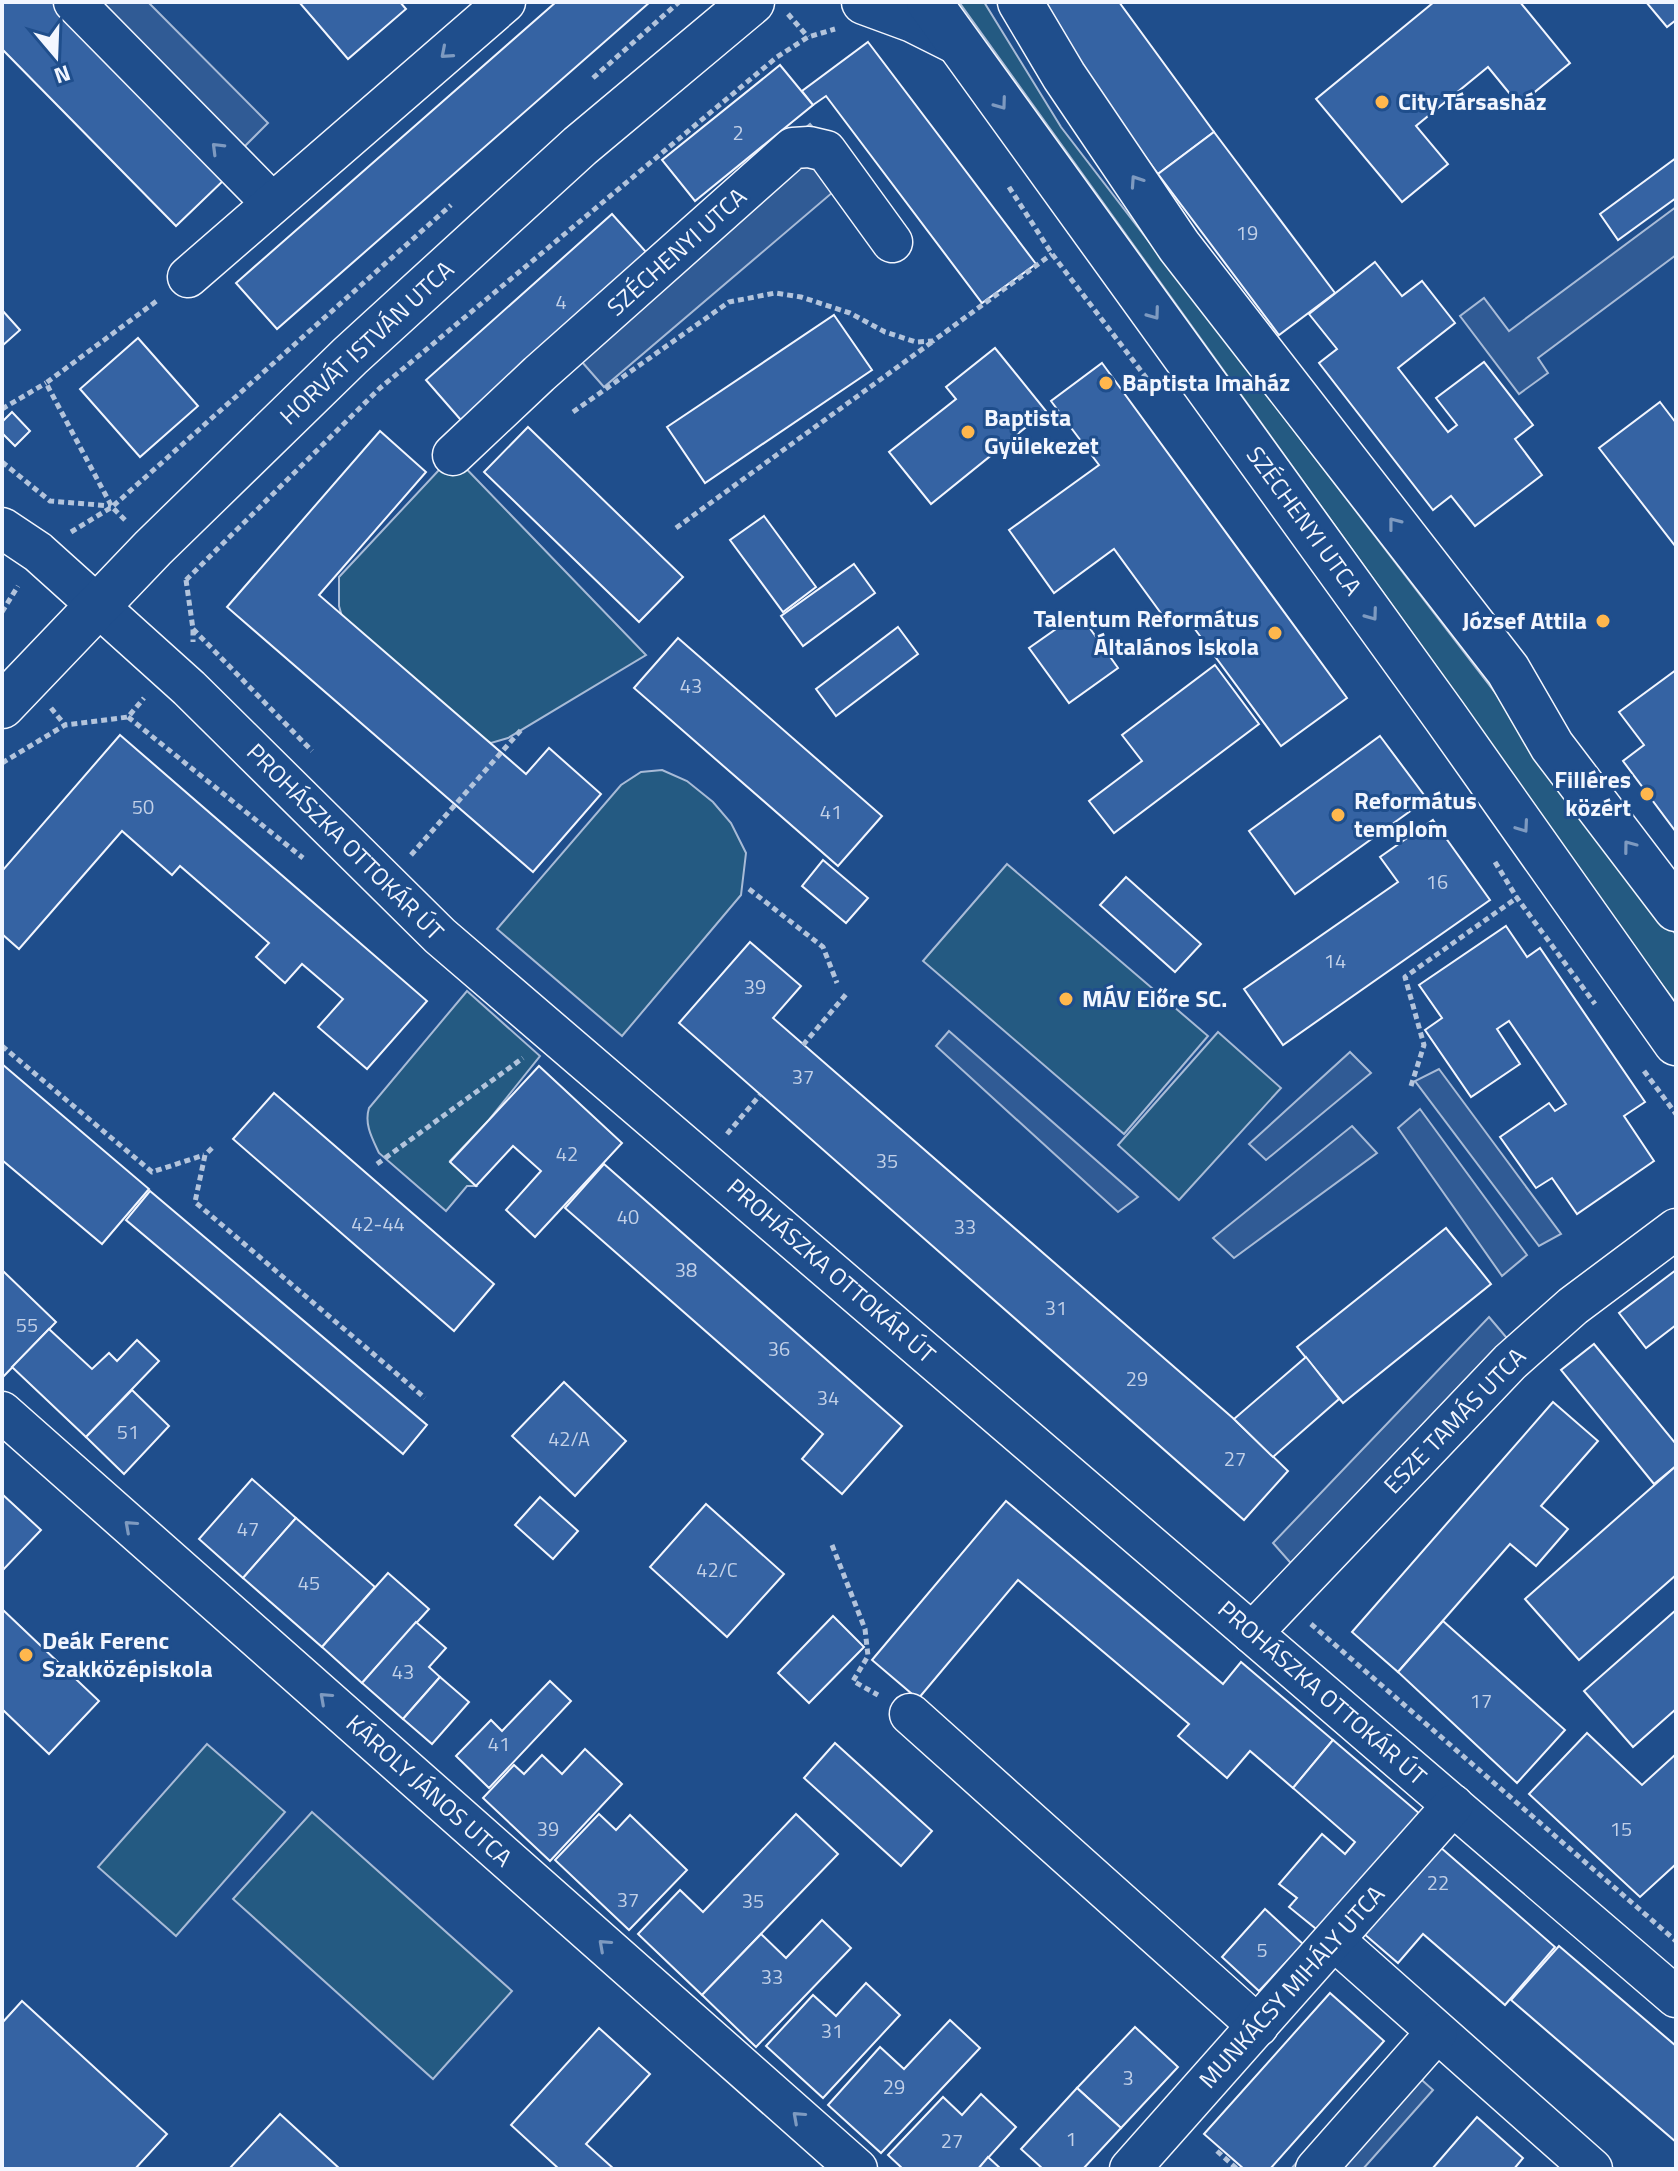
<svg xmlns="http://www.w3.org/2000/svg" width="1678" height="2171" viewBox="0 0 1678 2171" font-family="'Titillium Web',sans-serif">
	<rect width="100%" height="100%" fill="#1f4e8c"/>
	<g fill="#245a82" stroke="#a8bbd7" stroke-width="2">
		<polygon points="959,2 984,2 1061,127 1626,863 1676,935 1676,1003 1608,914 1463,704"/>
		<polygon points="453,455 646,655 508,738 491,743 471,736 345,627 339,606 339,577"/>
		<polygon points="662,770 687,781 713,802 731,823 746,853 741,895 622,1036 497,929 621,785 641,772"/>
		<polygon points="1007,864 1208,1036 1124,1134 923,961"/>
		<path d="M 467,991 L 540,1056 L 488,1121 L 450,1161 L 476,1186 L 467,1186 L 446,1211 L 379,1153 C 372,1138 364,1124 369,1108 Z"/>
		<polygon points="1218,1032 1281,1088 1179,1200 1118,1145"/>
		<polygon points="207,1744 285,1812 176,1936 98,1867"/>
		<polygon points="312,1812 512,1991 433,2079 233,1899"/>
	</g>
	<g fill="#305b95" stroke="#a8bbd7" stroke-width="2">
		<polygon points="74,2 148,2 268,123 230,161"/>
		<polygon points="810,124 853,175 604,387 560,337"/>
		<polygon points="1676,207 1676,255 1538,358 1548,373 1519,394 1460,316 1484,298 1509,331"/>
		<polygon points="949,1031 1138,1197 1118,1212 936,1046"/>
		<polygon points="1350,1052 1371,1073 1266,1160 1249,1144"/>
		<polygon points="1439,1069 1561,1234 1539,1246 1415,1081"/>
		<polygon points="1420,1109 1527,1255 1502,1276 1398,1128"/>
		<polygon points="1352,1126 1377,1153 1234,1258 1213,1238"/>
		<polygon points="1489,1317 1517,1350 1296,1569 1273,1543"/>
		<polygon points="1393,2054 1433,2090 1363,2169 1291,2169"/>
	</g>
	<g fill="#3563a3" stroke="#f2f6ff" stroke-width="2">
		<polygon points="2,2 52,2 226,178 176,226 2,49"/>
		<polygon points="299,2 400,2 406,9 348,59"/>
		<polygon points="556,2 650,2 277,329 236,283"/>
		<polygon points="1040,2 1119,2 1214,132 1158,174 1035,6"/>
		<polygon points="1434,2 1520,2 1570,63 1519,105 1488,67 1416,126 1448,164 1402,202 1316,99"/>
		<polygon points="1646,2 1676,2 1676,20 1667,27"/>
		<polygon points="868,42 1036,264 982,303 826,96 813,105 802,91"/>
		<polygon points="780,65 813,105 695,201 662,160"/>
		<polygon points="1214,132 1335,293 1279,335 1158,174"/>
		<polygon points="1676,158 1676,198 1618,240 1600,214"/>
		<polygon points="612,214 654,261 467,427 426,380"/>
		<polygon points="1375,262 1402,296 1422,281 1455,323 1398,368 1448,432 1457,425 1436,398 1484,362 1533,425 1515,439 1542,475 1475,526 1451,496 1433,510 1319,363 1337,349 1309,314"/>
		<polygon points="2,310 20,330 2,346"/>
		<polygon points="834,315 872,370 705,483 667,427"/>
		<polygon points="138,338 198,406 140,457 80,389"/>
		<polygon points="995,348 1046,411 931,504 889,452 956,399 946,387"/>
		<polygon points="1102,363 1347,698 1281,746 1186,617 1171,627 1114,549 1054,593 1009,530 1099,465 1051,401"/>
		<polygon points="1660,402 1676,423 1676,547 1599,448"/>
		<polygon points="12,412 30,431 15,446 2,433 2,422"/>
		<polygon points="528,427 683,577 639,622 484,472"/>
		<polygon points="380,431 426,472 319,595 526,774 549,748 601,794 533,872 227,607"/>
		<polygon points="764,516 816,587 783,612 730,540"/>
		<polygon points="854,564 875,593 803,646 781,616"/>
		<polygon points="1079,613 1118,668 1069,703 1029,648"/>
		<polygon points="898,627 918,654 836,716 816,689"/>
		<polygon points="678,638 882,816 838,866 634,688"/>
		<polygon points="1215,665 1259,724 1114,833 1089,801 1142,761 1122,735"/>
		<polygon points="1676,670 1676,832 1623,761 1644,745 1619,712"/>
		<polygon points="120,735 427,1001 367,1069 318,1027 343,999 302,964 285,983 256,957 269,943 180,866 172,875 122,831 19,949 2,934 2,871"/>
		<polygon points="1380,736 1427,799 1295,894 1249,831"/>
		<polygon points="1433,820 1490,900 1283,1045 1244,989 1398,882 1380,857"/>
		<polygon points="823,860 868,898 846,923 802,886"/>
		<polygon points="1126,877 1201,944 1175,972 1100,905"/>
		<polygon points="1506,926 1527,957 1540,948 1645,1102 1624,1116 1654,1161 1577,1214 1552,1178 1536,1188 1500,1137 1549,1103 1555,1111 1566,1104 1509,1021 1497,1029 1520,1064 1471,1097 1425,1030 1442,1018 1419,985"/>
		<polygon points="750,942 801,986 773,1018 1234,1419 1288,1471 1244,1520 679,1023"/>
		<polygon points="2,1064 149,1189 102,1244 2,1160"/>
		<polygon points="539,1066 622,1143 535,1237 506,1210 541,1171 513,1146 476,1186 450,1162"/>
		<polygon points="274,1093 494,1284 454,1331 233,1139"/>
		<polygon points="604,1164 902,1426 842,1494 802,1459 823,1434 565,1208"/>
		<polygon points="150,1191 427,1425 403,1454 126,1220"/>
		<polygon points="1446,1228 1491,1284 1343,1403 1297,1347"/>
		<polygon points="2,1270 56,1322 2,1378"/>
		<polygon points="1676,1270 1676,1325 1646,1348 1619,1313"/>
		<polygon points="49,1329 92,1369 109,1353 117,1361 137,1340 159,1361 86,1437 12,1367"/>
		<polygon points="1594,1344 1676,1444 1676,1466 1654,1484 1561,1370"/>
		<polygon points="1306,1357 1339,1399 1273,1457 1234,1419"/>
		<polygon points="564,1382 626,1441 575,1496 512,1436"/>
		<polygon points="132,1390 169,1426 124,1474 86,1437"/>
		<polygon points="1553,1402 1598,1441 1541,1506 1568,1529 1536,1566 1510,1544 1398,1672 1352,1632"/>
		<polygon points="1676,1466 1676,1575 1579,1660 1525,1599"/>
		<polygon points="252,1479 296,1518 243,1578 199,1539"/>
		<polygon points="2,1494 41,1530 2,1571"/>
		<polygon points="540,1497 578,1531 553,1559 515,1525"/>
		<polygon points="1006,1501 1223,1684 1241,1662 1333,1740 1293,1788 1250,1751 1227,1778 1178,1736 1189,1724 1018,1580 918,1699 872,1660"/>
		<polygon points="706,1504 784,1574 727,1637 650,1567"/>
		<polygon points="296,1518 375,1587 322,1647 243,1578"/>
		<polygon points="388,1573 429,1609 362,1683 322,1647"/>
		<polygon points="2,1609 99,1701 49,1754 2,1709"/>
		<polygon points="1676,1610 1676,1709 1633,1747 1584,1691"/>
		<polygon points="833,1616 864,1647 809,1703 778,1673"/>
		<polygon points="1443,1621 1565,1730 1517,1783 1398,1672"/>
		<polygon points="416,1622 446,1648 429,1667 440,1677 403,1719 362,1683"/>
		<polygon points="440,1677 469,1702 432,1744 403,1719"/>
		<polygon points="550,1681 571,1701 489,1788 456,1756 491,1720 502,1731"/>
		<polygon points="1587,1733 1642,1785 1676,1754 1676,1864 1640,1897 1529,1794"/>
		<polygon points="1333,1740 1420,1814 1320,1932 1289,1907 1297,1898 1279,1884 1322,1834 1345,1854 1355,1842 1293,1788"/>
		<polygon points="835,1743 932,1831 901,1866 804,1778"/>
		<polygon points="585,1749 622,1784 550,1861 483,1798 514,1765 524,1774 542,1755 562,1774"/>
		<polygon points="599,1814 616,1830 630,1815 687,1870 629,1930 555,1860"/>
		<polygon points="796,1814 838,1854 702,1995 638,1934 680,1890 703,1912"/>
		<polygon points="1432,1840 1555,1947 1505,2005 1423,1934 1398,1963 1356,1927"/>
		<polygon points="1265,1909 1303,1944 1259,1991 1222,1957"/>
		<polygon points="822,1920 851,1948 756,2047 702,1995 761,1934 786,1958"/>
		<polygon points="1559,1946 1676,2046 1676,2142 1511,2000"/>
		<polygon points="866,1983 900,2015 823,2098 766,2046 813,1995 836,2016"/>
		<polygon points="1330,1993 1384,2041 1270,2169 1244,2169 1204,2134"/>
		<polygon points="22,2001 167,2134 135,2169 2,2169 2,2023"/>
		<polygon points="950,2020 980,2048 881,2153 828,2105 880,2047 904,2069"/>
		<polygon points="1135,2027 1178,2067 1121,2128 1077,2088"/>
		<polygon points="599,2028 650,2074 586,2144 614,2169 559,2169 511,2125"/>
		<polygon points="1077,2088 1121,2128 1083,2169 1043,2169 1021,2149"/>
		<polygon points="981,2094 1016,2127 978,2169 903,2169 888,2155 943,2097 962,2115"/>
		<polygon points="280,2114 340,2169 229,2169"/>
		<polygon points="1477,2117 1523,2158 1514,2169 1432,2169"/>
		<polygon points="988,2157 1001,2169 978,2169"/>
	</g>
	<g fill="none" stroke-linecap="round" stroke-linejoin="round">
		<defs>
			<g id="minor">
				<polyline points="74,2 272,203"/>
				<polyline points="188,277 505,2"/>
				<polyline points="453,455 539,374 793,148 809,147 826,151 892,242"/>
				<polyline points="2,528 38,552 189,688 440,936 1676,1997"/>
				<polyline points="2,1412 857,2169"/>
				<polyline points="1252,1633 1510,1362 1573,1306 1676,1229"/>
				<polyline points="910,1714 1258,2026"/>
				<polyline points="1334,1940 1592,2169"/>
				<polyline points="1130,2169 1453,1805"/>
				<polyline points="1316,2169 1437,2032"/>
			</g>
			<g id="major">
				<polyline points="864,2 913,20 955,41"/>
				<polyline points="929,2 1444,715 1676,1043"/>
				<polyline points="1020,2 1064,76 1179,246 1508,670 1552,746 1676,909"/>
				<polyline points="2,706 153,548 350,356 580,146 752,2"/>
			</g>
		</defs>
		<use href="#minor" stroke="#f2f6ff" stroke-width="43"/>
		<use href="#major" stroke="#f2f6ff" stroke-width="47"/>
		<g stroke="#b3c4dc" stroke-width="5" stroke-dasharray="6 4" stroke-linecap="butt">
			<polyline points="788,14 808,37"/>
			<polyline points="593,78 679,2"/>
			<polyline points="1009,187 1052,254 1151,384"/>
			<polyline points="2,409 46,383"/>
			<polyline points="573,412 729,302 775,293 801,297 850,313 885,332 916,342 933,341 1052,254"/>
			<polyline points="2,462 50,501 111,506"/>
			<polyline points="125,520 112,507 46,383 158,300"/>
			<polyline points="676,528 932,342"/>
			<polyline points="71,532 112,507 451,205"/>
			<polyline points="186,580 380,388 777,57 808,37 835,29"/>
			<polyline points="186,580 193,629 193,642"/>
			<polyline points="2,612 18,586"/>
			<polyline points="193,629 312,751"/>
			<polyline points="51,708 65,725"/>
			<polyline points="128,717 303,858"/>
			<polyline points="2,763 65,725 128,717 144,698"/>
			<polyline points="411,855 521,730"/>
			<polyline points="1495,862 1517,898 1595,1004"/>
			<polyline points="749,889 823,947 837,983"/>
			<polyline points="803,1045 848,992"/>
			<polyline points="2,1046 152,1172 204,1155"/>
			<polyline points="1644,1071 1676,1114"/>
			<polyline points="1411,1086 1424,1045 1405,977 1518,897"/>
			<polyline points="727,1134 760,1095"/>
			<polyline points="212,1148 205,1155 195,1202 425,1398"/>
			<polyline points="377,1164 523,1058"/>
			<polyline points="832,1545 865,1629 868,1656 853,1681 878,1695"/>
			<polyline points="1311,1624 1676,1941"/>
			<polyline points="1217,2151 1237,2169"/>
		</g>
		<use href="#minor" stroke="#1f4e8c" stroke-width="40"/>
		<use href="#major" stroke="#1f4e8c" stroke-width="44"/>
	</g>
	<defs><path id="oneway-chevron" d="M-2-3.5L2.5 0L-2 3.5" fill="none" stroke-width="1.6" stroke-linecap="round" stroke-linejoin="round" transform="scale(2)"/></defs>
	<g stroke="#7e9ac0">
		<use href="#oneway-chevron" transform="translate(446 53) rotate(139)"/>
		<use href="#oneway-chevron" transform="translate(1001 104) rotate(54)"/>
		<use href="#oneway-chevron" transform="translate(217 148) rotate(-135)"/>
		<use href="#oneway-chevron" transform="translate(1136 181) rotate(-124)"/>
		<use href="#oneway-chevron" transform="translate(1154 314) rotate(54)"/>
		<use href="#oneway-chevron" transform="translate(1394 523) rotate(-128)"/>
		<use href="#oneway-chevron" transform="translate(1372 615) rotate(54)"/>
		<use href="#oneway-chevron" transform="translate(1523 827) rotate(55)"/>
		<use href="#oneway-chevron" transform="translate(1629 846) rotate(-127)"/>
		<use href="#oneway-chevron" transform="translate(130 1526) rotate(-138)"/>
		<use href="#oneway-chevron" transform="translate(325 1698) rotate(-138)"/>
		<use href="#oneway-chevron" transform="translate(604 1945) rotate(-138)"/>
		<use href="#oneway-chevron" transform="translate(798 2117) rotate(-138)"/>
	</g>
	<g fill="#ffb74d" stroke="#1f4e8c" stroke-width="3">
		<circle cx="1382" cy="102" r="8"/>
		<circle cx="1106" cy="383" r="8"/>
		<circle cx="968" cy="432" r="8"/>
		<circle cx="1603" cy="621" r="8"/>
		<circle cx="1275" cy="633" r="8"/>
		<circle cx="1647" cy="794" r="8"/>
		<circle cx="1338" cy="815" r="8"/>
		<circle cx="1066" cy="999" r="8"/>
		<circle cx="26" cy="1655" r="8"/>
	</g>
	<g text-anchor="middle" stroke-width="6" stroke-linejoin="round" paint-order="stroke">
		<g font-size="20" fill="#c3d1e8">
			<text x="738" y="140">2</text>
			<text x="1247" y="240">19</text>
			<text x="561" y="309">4</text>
			<text x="691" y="693">43</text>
			<text x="143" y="814">50</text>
			<text x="831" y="819">41</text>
			<text x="1437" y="889">16</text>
			<text x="1335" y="968">14</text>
			<text x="755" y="994">39</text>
			<text x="803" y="1084">37</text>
			<text x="567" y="1161">42</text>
			<text x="887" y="1168">35</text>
			<text x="628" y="1224">40</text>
			<text x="378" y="1231">42-44</text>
			<text x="965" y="1234">33</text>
			<text x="686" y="1277">38</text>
			<text x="1056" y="1315">31</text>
			<text x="27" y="1332">55</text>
			<text x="779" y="1356">36</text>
			<text x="1137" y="1386">29</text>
			<text x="828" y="1405">34</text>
			<text x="128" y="1439">51</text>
			<text x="569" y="1446">42/A</text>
			<text x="1235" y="1466">27</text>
			<text x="248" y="1536">47</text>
			<text x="717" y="1577">42/C</text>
			<text x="309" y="1590">45</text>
			<text x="403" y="1679">43</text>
			<text x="1481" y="1708">17</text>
			<text x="499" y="1751">41</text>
			<text x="548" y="1836">39</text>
			<text x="1621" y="1836">15</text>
			<text x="1438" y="1890">22</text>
			<text x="628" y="1907">37</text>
			<text x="753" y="1908">35</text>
			<text x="1262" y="1957">5</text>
			<text x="772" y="1984">33</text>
			<text x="832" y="2038">31</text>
			<text x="1128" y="2085">3</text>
			<text x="894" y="2094">29</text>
			<text x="1071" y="2146">1</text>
			<text x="952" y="2148">27</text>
		</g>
		<g font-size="24" font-weight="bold" fill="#f2f6ff" stroke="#1f4e8c" text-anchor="start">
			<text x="1398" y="110">City Társasház</text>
			<text x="1122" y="391">Baptista Imaház</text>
			<text x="984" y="426">Baptista<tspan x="984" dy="28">Gyülekezet</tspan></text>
			<text x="1259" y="627" text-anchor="end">Talentum Református<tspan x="1259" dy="28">Általános Iskola</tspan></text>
			<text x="1587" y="629" text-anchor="end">József Attila</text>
			<text x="1631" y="788" text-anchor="end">Filléres<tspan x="1631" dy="28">közért</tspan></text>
			<text x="1354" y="809">Református<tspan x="1354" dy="28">templom</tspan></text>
			<text x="1082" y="1007">MÁV Előre SC.</text>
			<text x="42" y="1649">Deák Ferenc<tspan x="42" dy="28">Szakközépiskola</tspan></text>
		</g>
		<g font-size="24" fill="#f2f6ff" stroke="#1f4e8c">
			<text transform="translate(677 252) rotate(-42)" y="8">SZÉCHENYI UTCA</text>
			<text transform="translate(367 343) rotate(-43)" y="8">HORVÁT ISTVÁN UTCA</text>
			<text transform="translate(1304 521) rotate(54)" y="8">SZÉCHENYI UTCA</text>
			<text transform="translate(345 842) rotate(45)" y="8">PROHÁSZKA OTTOKÁR ÚT</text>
			<text transform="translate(831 1271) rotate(41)" y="8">PROHÁSZKA OTTOKÁR ÚT</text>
			<text transform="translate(1455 1421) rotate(-46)" y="8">ESZE TAMÁS UTCA</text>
			<text transform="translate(1322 1693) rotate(41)" y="8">PROHÁSZKA OTTOKÁR ÚT</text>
			<text transform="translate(429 1791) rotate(42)" y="8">KÁROLY JÁNOS UTCA</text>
			<text transform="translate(1292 1987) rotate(-48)" y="8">MUNKÁCSY MIHÁLY UTCA</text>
		</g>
	</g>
	<rect width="1678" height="2171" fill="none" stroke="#f2f6ff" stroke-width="8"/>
	<g transform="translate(56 56) rotate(161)" stroke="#1f4e8c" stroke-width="6" paint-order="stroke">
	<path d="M0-6L14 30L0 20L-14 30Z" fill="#f2f6ff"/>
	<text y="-12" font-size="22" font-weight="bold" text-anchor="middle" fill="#f2f6ff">N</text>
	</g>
</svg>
